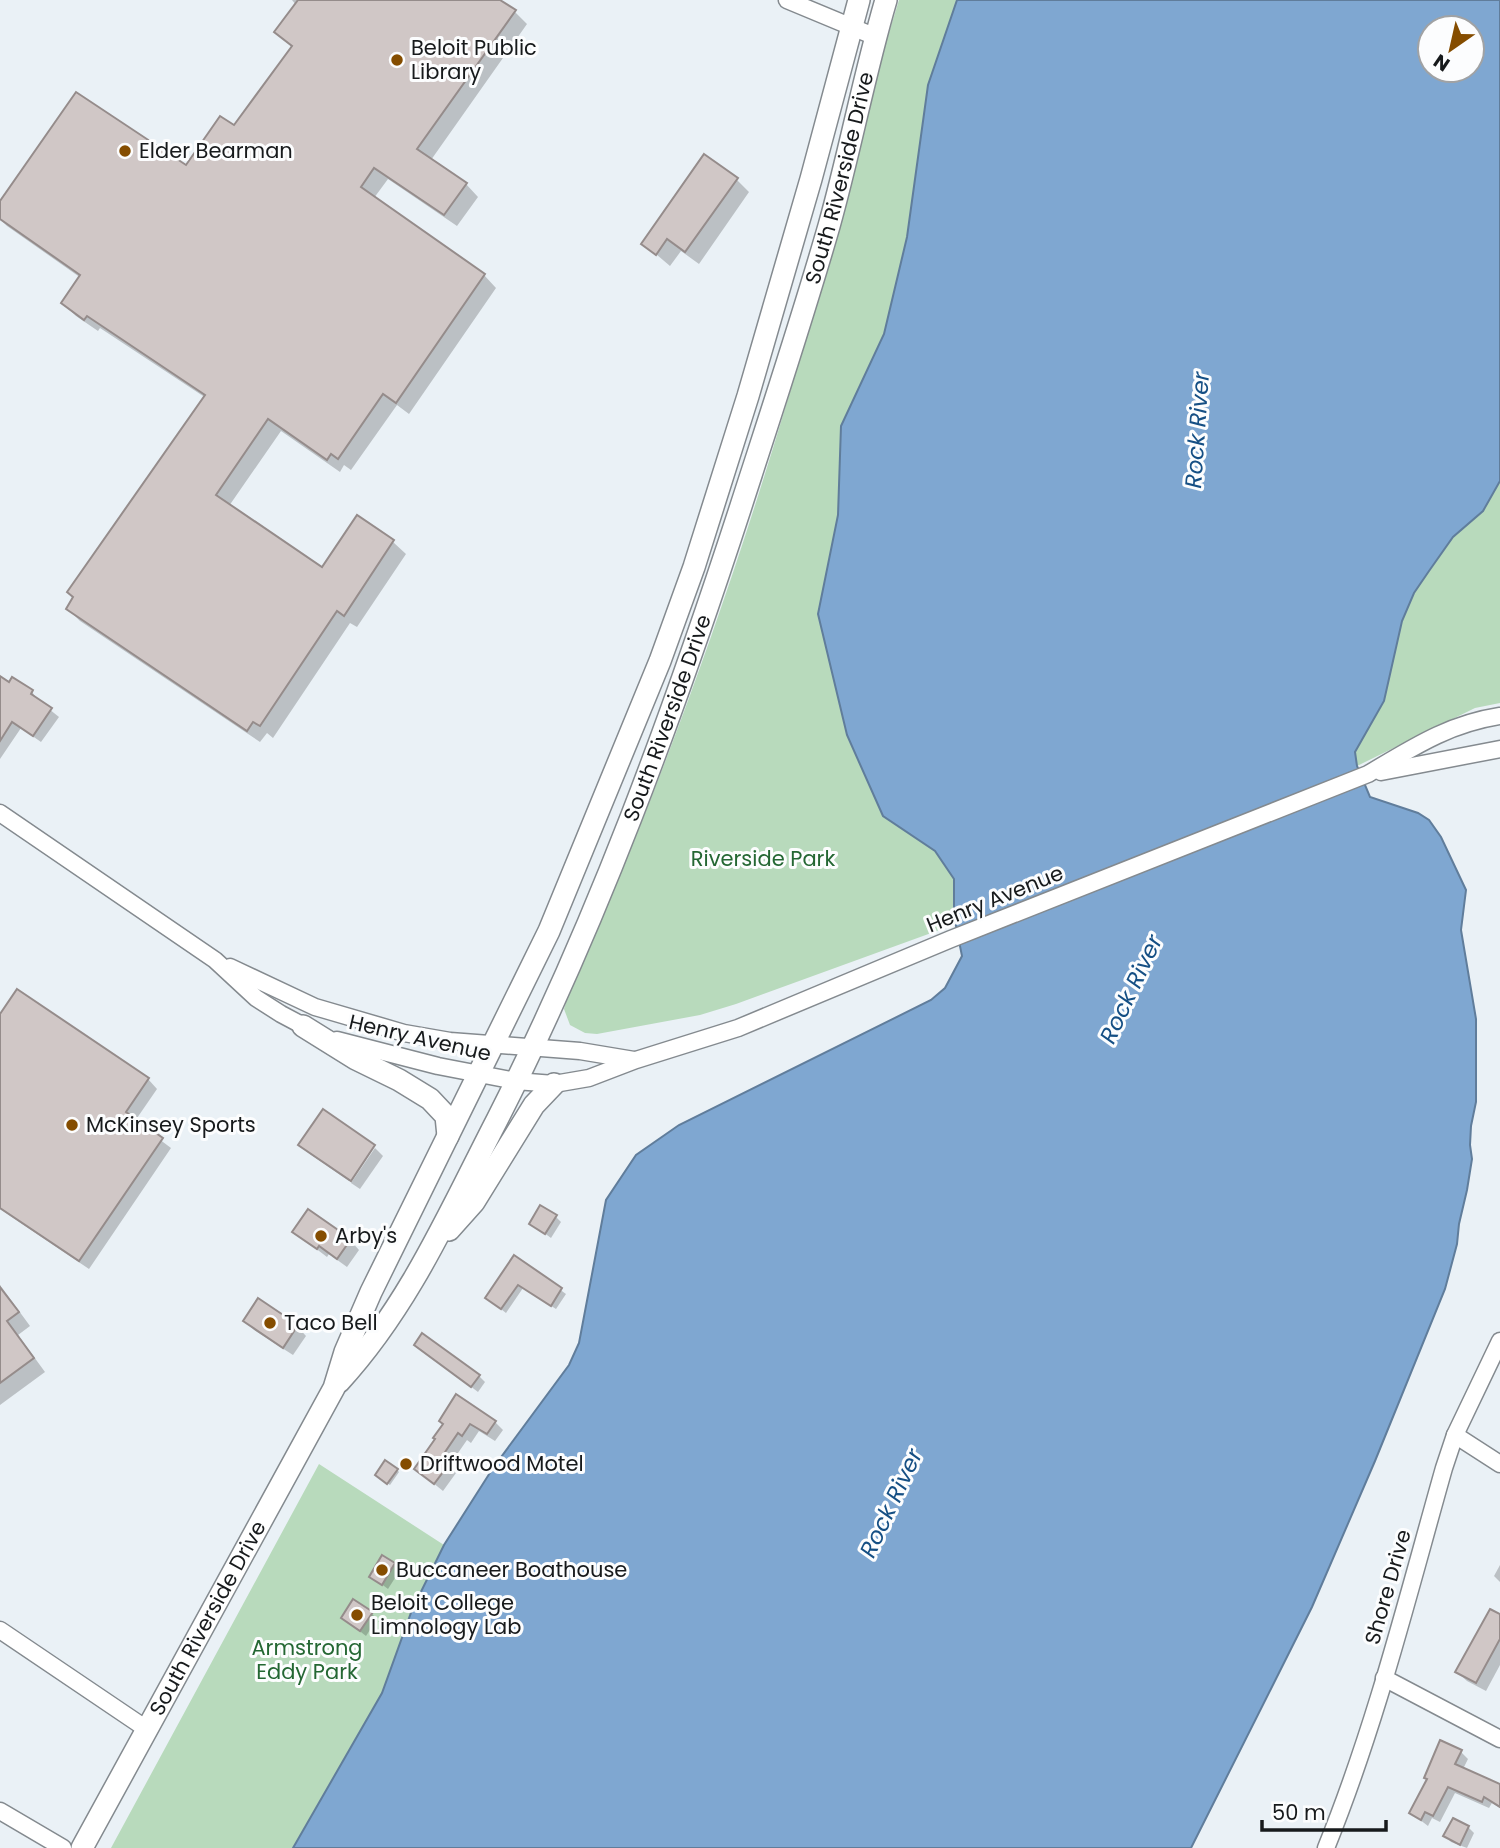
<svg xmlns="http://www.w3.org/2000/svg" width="1500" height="1848" viewBox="0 0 1500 1848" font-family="Poppins,sans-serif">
	<rect width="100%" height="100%" fill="#eaf1f6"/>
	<g fill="#b8dabc">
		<path d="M 899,0 L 957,0 L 928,85 L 921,162 L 907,237 L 884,334 L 841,426 L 838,515 L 818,614 L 883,816 L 935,851 L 954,879 L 956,924 L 736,1004 L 700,1015 L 597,1034 L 585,1033 L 570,1025 L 564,1009 L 568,995 C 664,783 742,561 806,337 C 838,225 864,111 899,0 Z"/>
		<polygon points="1500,481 1500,703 1475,708 1357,766 1355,752 1384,701 1402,621 1414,593 1453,537 1483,511"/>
		<polygon points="319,1464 444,1545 412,1610 382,1693 293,1848 111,1848"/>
	</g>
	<path fill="#7fa7d1" stroke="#607d9b" stroke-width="2" fill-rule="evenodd" d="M 957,0 L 1500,0 L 1500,481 L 1483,511 L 1453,537 L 1429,571 L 1414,593 L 1402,621 L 1384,701 L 1355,752 L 1357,766 L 1370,797 L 1418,813 L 1429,820 L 1441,837 L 1466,890 L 1461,930 L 1476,1019 L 1476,1102 L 1471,1126 L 1470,1145 L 1472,1159 L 1467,1190 L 1459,1224 L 1457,1244 L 1445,1289 L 1375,1461 L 1312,1607 L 1191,1848 L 293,1848 L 382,1693 L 412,1610 L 444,1545 L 493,1468 L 569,1365 L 579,1343 L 606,1200 L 636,1155 L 679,1125 L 931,1000 L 945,988 L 962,956 L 954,916 L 954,879 L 935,851 L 883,816 L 847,735 L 818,614 L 838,515 L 841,426 L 884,334 L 907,237 L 928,85 ZM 1430,28 L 1472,28 L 1472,70 L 1430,70 Z"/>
	<g fill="#0003">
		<polygon points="292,0 497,0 515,12 527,24 431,160 466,184 478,197 457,226 388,179 374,198 484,275 496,288 409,414 397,405 351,470 344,465 340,472 281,431 229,506 322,570 358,518 393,542 406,554 357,627 350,623 273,738 267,733 260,742 80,621 68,609 206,398 100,328 98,331 76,316 63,303 81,278 7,226 0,219 0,204 187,168 235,128 293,48 276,32 296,5"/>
		<polygon points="736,179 749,192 699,264 681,251 670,266 643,243"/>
		<polygon points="0,686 32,692 39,701 59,717 41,742 21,728 0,759"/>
		<polygon points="0,1017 148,1079 157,1089 135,1121 171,1148 89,1269 0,1209"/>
		<polygon points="301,1145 373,1146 349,1181 310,1154"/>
		<polygon points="375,1148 383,1156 360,1189 351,1183"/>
		<polygon points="555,1216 561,1222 551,1238 532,1224"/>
		<polygon points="294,1232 350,1240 359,1250 347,1267 329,1254 327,1257"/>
		<polygon points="515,1257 566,1294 556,1309 523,1288 506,1313 487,1298"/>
		<polygon points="0,1285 30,1326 18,1335 45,1372 0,1405"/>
		<polygon points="245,1321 297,1326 306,1336 293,1355 254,1330"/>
		<polygon points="416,1345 479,1376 485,1382 478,1392"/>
		<polygon points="495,1422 503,1430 495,1441 479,1431 471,1443 467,1440 449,1466 456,1473 443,1491 416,1469 445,1424"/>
		<polygon points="397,1470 399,1472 390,1485 379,1478"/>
		<polygon points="383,1557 400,1570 388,1589 371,1576"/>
		<polygon points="1500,1565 1500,1582 1494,1576"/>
		<polygon points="371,1613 377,1619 366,1636 343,1618"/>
		<polygon points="1500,1616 1500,1665 1486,1691 1467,1681 1457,1672"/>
		<polygon points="1461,1752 1468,1759 1463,1769 1500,1786 1500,1808 1492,1803 1489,1808 1455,1793 1440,1822 1432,1818 1428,1826 1411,1813"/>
		<polygon points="1468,1827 1474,1833 1467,1848 1451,1842 1446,1836"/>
	</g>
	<g fill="#d0c7c6" stroke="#958c8b" stroke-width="2">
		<polygon points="298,0 500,0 516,10 417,149 467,183 444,215 374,168 361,187 485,274 396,403 383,394 338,459 331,454 327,460 268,419 216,495 322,567 357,515 394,540 344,616 337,611 260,726 253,722 247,731 66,609 73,597 67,592 205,395 87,316 84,320 61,303 80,275 0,219 0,201 76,92 186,165 220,116 234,125 292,46 274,32"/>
		<polygon points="704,154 738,178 685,252 667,239 656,255 641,244"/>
		<polygon points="0,676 9,682 12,677 33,690 31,694 52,708 33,736 12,722 0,741"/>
		<polygon points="17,989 149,1078 126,1112 163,1138 79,1261 0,1208 0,1014"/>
		<polygon points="323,1109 375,1145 351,1181 298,1145"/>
		<polygon points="540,1205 557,1215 545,1234 529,1224"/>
		<polygon points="308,1209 351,1239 337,1259 319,1246 317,1249 292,1232"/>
		<polygon points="514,1255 562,1288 551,1306 518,1285 501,1309 485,1298"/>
		<polygon points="0,1287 19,1312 7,1321 34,1358 0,1383"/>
		<polygon points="258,1298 298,1325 283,1348 243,1321"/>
		<polygon points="422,1333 480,1375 471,1387 414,1345"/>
		<polygon points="456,1394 496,1421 487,1434 470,1424 462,1436 458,1433 441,1458 449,1464 434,1484 414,1469 435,1439 433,1438 443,1424 439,1421"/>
		<polygon points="385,1460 398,1469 387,1484 375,1475"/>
		<polygon points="382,1555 395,1563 382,1585 369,1577"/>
		<polygon points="353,1599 373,1612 360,1631 341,1618"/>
		<polygon points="1490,1609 1500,1614 1500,1639 1476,1683 1455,1672"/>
		<polygon points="1440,1740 1462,1750 1455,1764 1500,1784 1500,1807 1484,1797 1482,1802 1448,1787 1433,1816 1425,1812 1421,1820 1409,1813 1427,1779 1424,1778"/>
		<polygon points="1453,1818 1469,1826 1460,1845 1443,1836"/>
	</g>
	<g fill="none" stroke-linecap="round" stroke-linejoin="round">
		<defs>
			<g id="minor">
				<polyline points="787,0 876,37"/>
				<polyline points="1381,772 1500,749"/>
				<polyline points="0,813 215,960 256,998 281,1014 313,1031"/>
				<polyline points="230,967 315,1007 404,1033 450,1041 580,1051 634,1060"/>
				<path d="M 337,1040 L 438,1066 L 516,1081 L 554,1084 L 589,1078 L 636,1060 L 738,1028 L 951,939 L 1368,774 C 1412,748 1448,724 1500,716"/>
				<polyline points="1455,1435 1500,1464"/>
				<polyline points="0,1630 148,1730"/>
				<polyline points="1384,1678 1500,1739"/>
				<polyline points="0,1811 63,1848"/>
				<path d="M 1326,1848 C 1376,1725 1408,1595 1444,1468 L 1455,1435 L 1500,1341"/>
			</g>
			<g id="major">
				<polyline points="303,1026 356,1059 399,1080 430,1099 446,1116 448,1136"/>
				<polyline points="449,1230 474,1202 534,1105 554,1084"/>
				<path id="s1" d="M 339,1382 C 409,1306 450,1211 497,1120 C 597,923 673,715 741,506 C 771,413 802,320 829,226 C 850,151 864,75 886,0"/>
				<path id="s2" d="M 82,1848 L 334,1388 L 345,1352 L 371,1292 L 549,931 L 660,661 L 694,567 L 748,396 L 811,179 L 859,0"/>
			</g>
		</defs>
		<use href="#minor" stroke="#848a8f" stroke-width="19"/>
		<use href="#major" stroke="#848a8f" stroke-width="24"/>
		<use href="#minor" stroke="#fff" stroke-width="16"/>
		<use href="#major" stroke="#fff" stroke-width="21"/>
	</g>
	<g fill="#854d00" stroke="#fcfdfe" stroke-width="2.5">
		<circle cx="397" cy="60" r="7"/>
		<circle cx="125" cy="151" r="7"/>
		<circle cx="72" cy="1125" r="7"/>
		<circle cx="321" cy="1236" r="7"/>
		<circle cx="270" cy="1323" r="7"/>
		<circle cx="406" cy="1464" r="7"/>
		<circle cx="382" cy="1570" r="7"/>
		<circle cx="357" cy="1615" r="7"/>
	</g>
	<g text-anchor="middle" stroke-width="6" stroke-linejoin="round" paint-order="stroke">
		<g font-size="21" fill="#171a1c" stroke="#fcfdfe" text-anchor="start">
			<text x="411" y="55">Beloit Public<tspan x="411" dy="24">Library</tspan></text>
			<text x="139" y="158">Elder Bearman</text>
			<text x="86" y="1132">McKinsey Sports</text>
			<text x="335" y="1243">Arby's</text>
			<text x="284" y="1330">Taco Bell</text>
			<text x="420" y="1471">Driftwood Motel</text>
			<text x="396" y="1577">Buccaneer Boathouse</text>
			<text x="371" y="1610">Beloit College<tspan x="371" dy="24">Limnology Lab</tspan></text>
		</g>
		<g font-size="21" fill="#171a1c" stroke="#fcfdfe">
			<text dy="7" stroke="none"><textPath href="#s1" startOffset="1311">South Riverside Drive</textPath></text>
			<text dy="7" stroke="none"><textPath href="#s1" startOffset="744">South Riverside Drive</textPath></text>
			<text transform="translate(995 899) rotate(-22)" y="7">Henry Avenue</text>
			<text transform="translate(420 1038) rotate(13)" y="7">Henry Avenue</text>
			<text transform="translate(1388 1587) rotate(-74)" y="7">Shore Drive</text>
			<text dy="7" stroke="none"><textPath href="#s2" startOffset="262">South Riverside Drive</textPath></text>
		</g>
		<g font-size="21" fill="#246733" stroke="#fcfdfe">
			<text x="763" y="866">Riverside Park</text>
			<text x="307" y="1655">Armstrong<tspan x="307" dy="24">Eddy Park</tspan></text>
		</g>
		<g font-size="23" font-style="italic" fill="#154f84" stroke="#fcfdfe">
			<text transform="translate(1197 430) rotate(-86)" y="8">Rock River</text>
			<text transform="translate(1131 989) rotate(-65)" y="8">Rock River</text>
			<text transform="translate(891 1503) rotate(-65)" y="8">Rock River</text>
		</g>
	</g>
	<g transform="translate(1451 49) rotate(214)"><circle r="33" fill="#fcfdfe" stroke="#a0a2a4" stroke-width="2"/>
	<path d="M0-5L12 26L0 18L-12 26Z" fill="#854d00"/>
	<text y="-10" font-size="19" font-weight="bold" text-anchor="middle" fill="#171a1c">N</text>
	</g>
	<path d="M1262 1820v10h124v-10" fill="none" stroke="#171a1c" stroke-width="3.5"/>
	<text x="1272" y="1820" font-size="21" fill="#171a1c" stroke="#fcfdfe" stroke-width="5" paint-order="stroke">50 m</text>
</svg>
